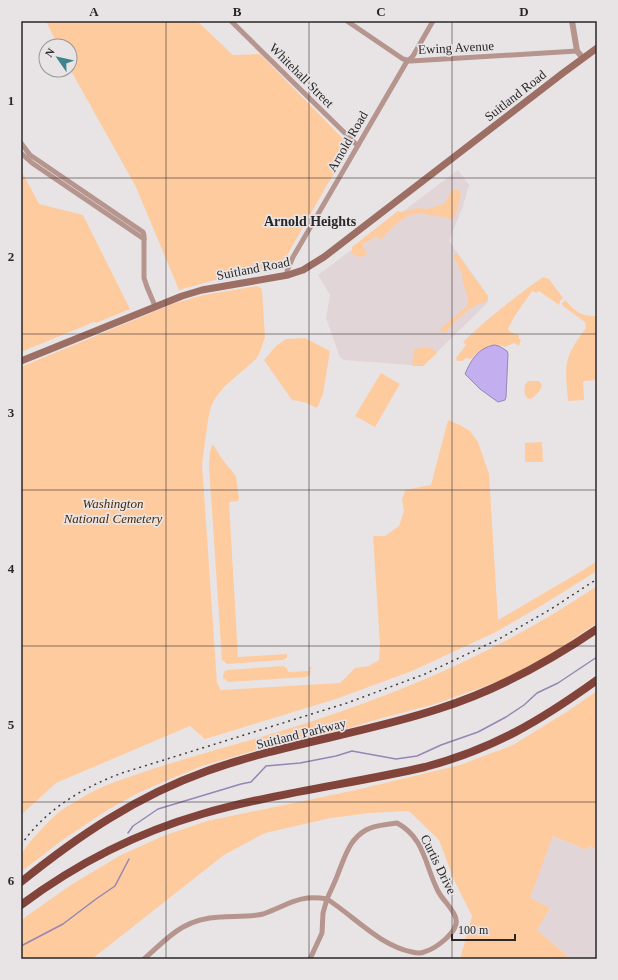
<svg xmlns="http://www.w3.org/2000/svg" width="618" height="980" viewBox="0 0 618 980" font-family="Georgia,serif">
	<rect width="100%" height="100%" fill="#e8e4e5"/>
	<g fill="#e2d5d8">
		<polygon points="458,170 470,186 468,188 463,206 449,241 488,296 488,302 423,366 344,360 340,357 326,318 330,295 318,275"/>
		<polygon points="553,836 587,850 590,845 597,850 597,959 571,959 537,930 550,908 529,898"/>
	</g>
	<g fill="#fecb9f">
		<polygon points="46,21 197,21 233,55 260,54 351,147 327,185 281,266 244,272 179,290 136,187 70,69 70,46 58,46"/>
		<polygon points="21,170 39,204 83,215 130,309 96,323 94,322 21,352"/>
		<path d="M 452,190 L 458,190 L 461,193 L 456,214 L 452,219 C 442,217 420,212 411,215 C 398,220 390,230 381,240 L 377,236 L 363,244 L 367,255 L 357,257 L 352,253 L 352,247 L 398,211 L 403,212 L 417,208 L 427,209 L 444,204 Z"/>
		<path d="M 455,254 L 458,255 L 488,296 L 486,302 C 472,303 455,321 445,333 L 439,330 L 467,306 L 468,298 L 463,283 L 462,273 L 453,256 Z"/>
		<path d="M 543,277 L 549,279 L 563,298 L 560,301 L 559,305 L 539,291 L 537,293 L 532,291 L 514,317 L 508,329 L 510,332 L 519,335 L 519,339 L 521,340 L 519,346 L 514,343 L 505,347 L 499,345 L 489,346 L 476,354 L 471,359 L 466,358 L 462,361 L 457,361 L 456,358 L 466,345 L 463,342 C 488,318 515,297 543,277 Z"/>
		<polygon points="257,286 261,288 262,291 265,337 260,352 256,359 225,386 216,397 211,406 208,420 202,464 217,683 221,690 340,683 355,668 369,666 379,660 380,645 373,536 385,536 399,526 404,511 402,500 405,490 431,485 448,420 460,425 470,431 478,442 489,474 498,620 585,569 597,561 597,571 539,607 496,632 412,671 336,699 205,739 190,726 56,783 21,815 21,367 175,303 204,295"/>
		<path d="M 565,300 C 574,311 582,317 597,316 L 597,380 L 584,381 L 583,383 L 584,400 L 568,401 C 565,363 563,359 586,328 L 585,322 L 563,306 L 562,304 Z"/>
		<polygon points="305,338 330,351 323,394 317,408 304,402 292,400 264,360 276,346 286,339"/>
		<polygon points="427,347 433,349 437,353 423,366 412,366 414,350 419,348"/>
		<polygon points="381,373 400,384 375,427 355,416"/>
		<path d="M 528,381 L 539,381 L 542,385 C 541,390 535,397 530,399 C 524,398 524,391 525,385 Z"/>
		<polygon points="542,442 543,462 525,462 525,443"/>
		<polygon points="212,445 214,446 222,459 236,476 239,498 238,501 229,502 238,657 287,654 287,658 283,660 227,664 222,660 209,466 210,453"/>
		<path d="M 597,586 L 597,623 L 554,652 L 508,677 L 483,687 L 435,704 L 382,718 L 325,735 L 263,748 L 202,766 L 163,782 L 138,793 L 109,809 L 61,841 L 21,872 C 21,868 20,860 21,856 C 24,846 50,820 58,813 C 65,807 75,802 83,797 C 99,787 117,781 135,775 C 183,758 232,746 281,731 C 393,697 500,652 597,586 Z"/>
		<polygon points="283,666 287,668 288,672 309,671 309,667 311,667 310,675 306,677 228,682 223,678 224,672 227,670"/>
		<polygon points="597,691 597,850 590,846 587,850 553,836 530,898 550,908 537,930 571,959 460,959 472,916 454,880 439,840 409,811 369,813 331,818 265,833 224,855 92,959 21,959 21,920 71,885 119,856 163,836 207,821 356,790 460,765 513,745 568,711"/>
	</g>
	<path fill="#c3aff0" stroke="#9586b4" d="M 494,345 L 499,346 L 507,351 L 508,354 L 506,397 L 505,400 L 498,402 L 480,389 L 465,374 C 471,360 478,348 494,345 Z"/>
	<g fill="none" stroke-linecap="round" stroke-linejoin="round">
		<g stroke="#9586b4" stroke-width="1.5">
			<polyline points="128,833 133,826 158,809 241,784 251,782 266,766 300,763 336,756 352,751 396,759 417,756 441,745 478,732 506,717 524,705 537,693 558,683 597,657"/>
			<polyline points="21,946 63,924 96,899 115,886 129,859"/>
		</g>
		<g stroke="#b6958e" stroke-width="5">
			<polyline points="231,21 357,145"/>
			<polyline points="347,21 403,59 411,61 577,51"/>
			<polyline points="21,143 30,155 36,159 143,232 144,235 144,278 147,287 155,306"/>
			<polyline points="21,153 32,163 144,239"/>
			<polyline points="288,275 287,271 293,257 406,63 413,56 433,21"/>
			<path d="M 397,823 C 425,838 425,866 438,891 C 443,901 454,909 456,919 C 459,932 435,949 424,952 C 420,954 416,953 412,952 C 379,945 355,917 327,899 C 331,890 336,880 339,871 C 346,854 350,839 366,830 C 375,825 386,825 397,823 Z"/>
			<path d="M 144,959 C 170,936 183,919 220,917 C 231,916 253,917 263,914 C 288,905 299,894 327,899 L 323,913 L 322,933 L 310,959"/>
		</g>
		<polyline stroke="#b6958e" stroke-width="6" points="572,21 577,51 583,58"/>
		<polyline stroke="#9d6e64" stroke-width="7" points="21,361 182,296 202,290 288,275 303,270 324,257 563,73 597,48"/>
		<g stroke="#82443a" stroke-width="8">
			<path d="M 21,882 C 78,836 137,796 207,771 C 282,744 362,734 438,709 C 495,691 547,663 597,629"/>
			<path d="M 21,905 C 76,864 136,833 202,814 C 275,793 351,784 425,767 C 493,749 540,721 597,680"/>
		</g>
		<path stroke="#413e3f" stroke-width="1.5" stroke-dasharray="2 4" stroke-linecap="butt" d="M 21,845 C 46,809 82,788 122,773 L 347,703 L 425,674 L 499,639 L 551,609 L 597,579"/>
	</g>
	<path fill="none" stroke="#292728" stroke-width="1" stroke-opacity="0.55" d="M 166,21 L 166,959M 309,21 L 309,959M 452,21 L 452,959M 21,178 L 597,178M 21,334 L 597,334M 21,490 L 597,490M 21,646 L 597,646M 21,802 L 597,802"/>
	<g text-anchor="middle" stroke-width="3.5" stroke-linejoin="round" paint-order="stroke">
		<g font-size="13" fill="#292728" stroke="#e8e4e5">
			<text transform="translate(456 47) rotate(-3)" y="5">Ewing Avenue</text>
			<text transform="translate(302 75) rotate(45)" y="5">Whitehall Street</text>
			<text transform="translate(515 95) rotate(-38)" y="5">Suitland Road</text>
			<text transform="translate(347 141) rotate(-60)" y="5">Arnold Road</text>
			<text transform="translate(253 268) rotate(-11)" y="5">Suitland Road</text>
			<text transform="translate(301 733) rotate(-14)" y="5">Suitland Parkway</text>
			<text transform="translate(439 864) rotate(64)" y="5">Curtis Drive</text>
		</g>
		<g font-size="13" font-style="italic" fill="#4c2800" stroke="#e8e4e5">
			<text x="113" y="508">Washington<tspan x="113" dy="15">National Cemetery</tspan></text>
		</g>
		<g font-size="14" font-weight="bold" fill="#292728" stroke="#e8e4e5">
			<text x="310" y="226">Arnold Heights</text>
		</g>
	</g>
	<rect width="618" height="980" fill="none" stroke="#e8e4e5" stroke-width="44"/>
	<g transform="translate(58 58) rotate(304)"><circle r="19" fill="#e8e4e5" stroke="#9c9899"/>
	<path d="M0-3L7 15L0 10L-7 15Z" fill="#3d848c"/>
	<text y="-6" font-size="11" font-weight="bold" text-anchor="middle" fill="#292728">N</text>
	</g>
	<path d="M452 934v6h63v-6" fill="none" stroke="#292728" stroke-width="2"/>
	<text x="458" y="934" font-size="12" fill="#292728" stroke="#e8e4e5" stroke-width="3" paint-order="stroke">100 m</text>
	<rect x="22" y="22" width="574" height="936" fill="none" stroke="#292728" stroke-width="1.5"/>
	<g font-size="13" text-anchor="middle" font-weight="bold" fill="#292728">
		<text x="94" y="16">A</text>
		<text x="237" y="16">B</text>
		<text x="381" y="16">C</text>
		<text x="524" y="16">D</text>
		<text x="11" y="105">1</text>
		<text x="11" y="261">2</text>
		<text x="11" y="417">3</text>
		<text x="11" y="573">4</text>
		<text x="11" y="729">5</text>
		<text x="11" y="885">6</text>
	</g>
</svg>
